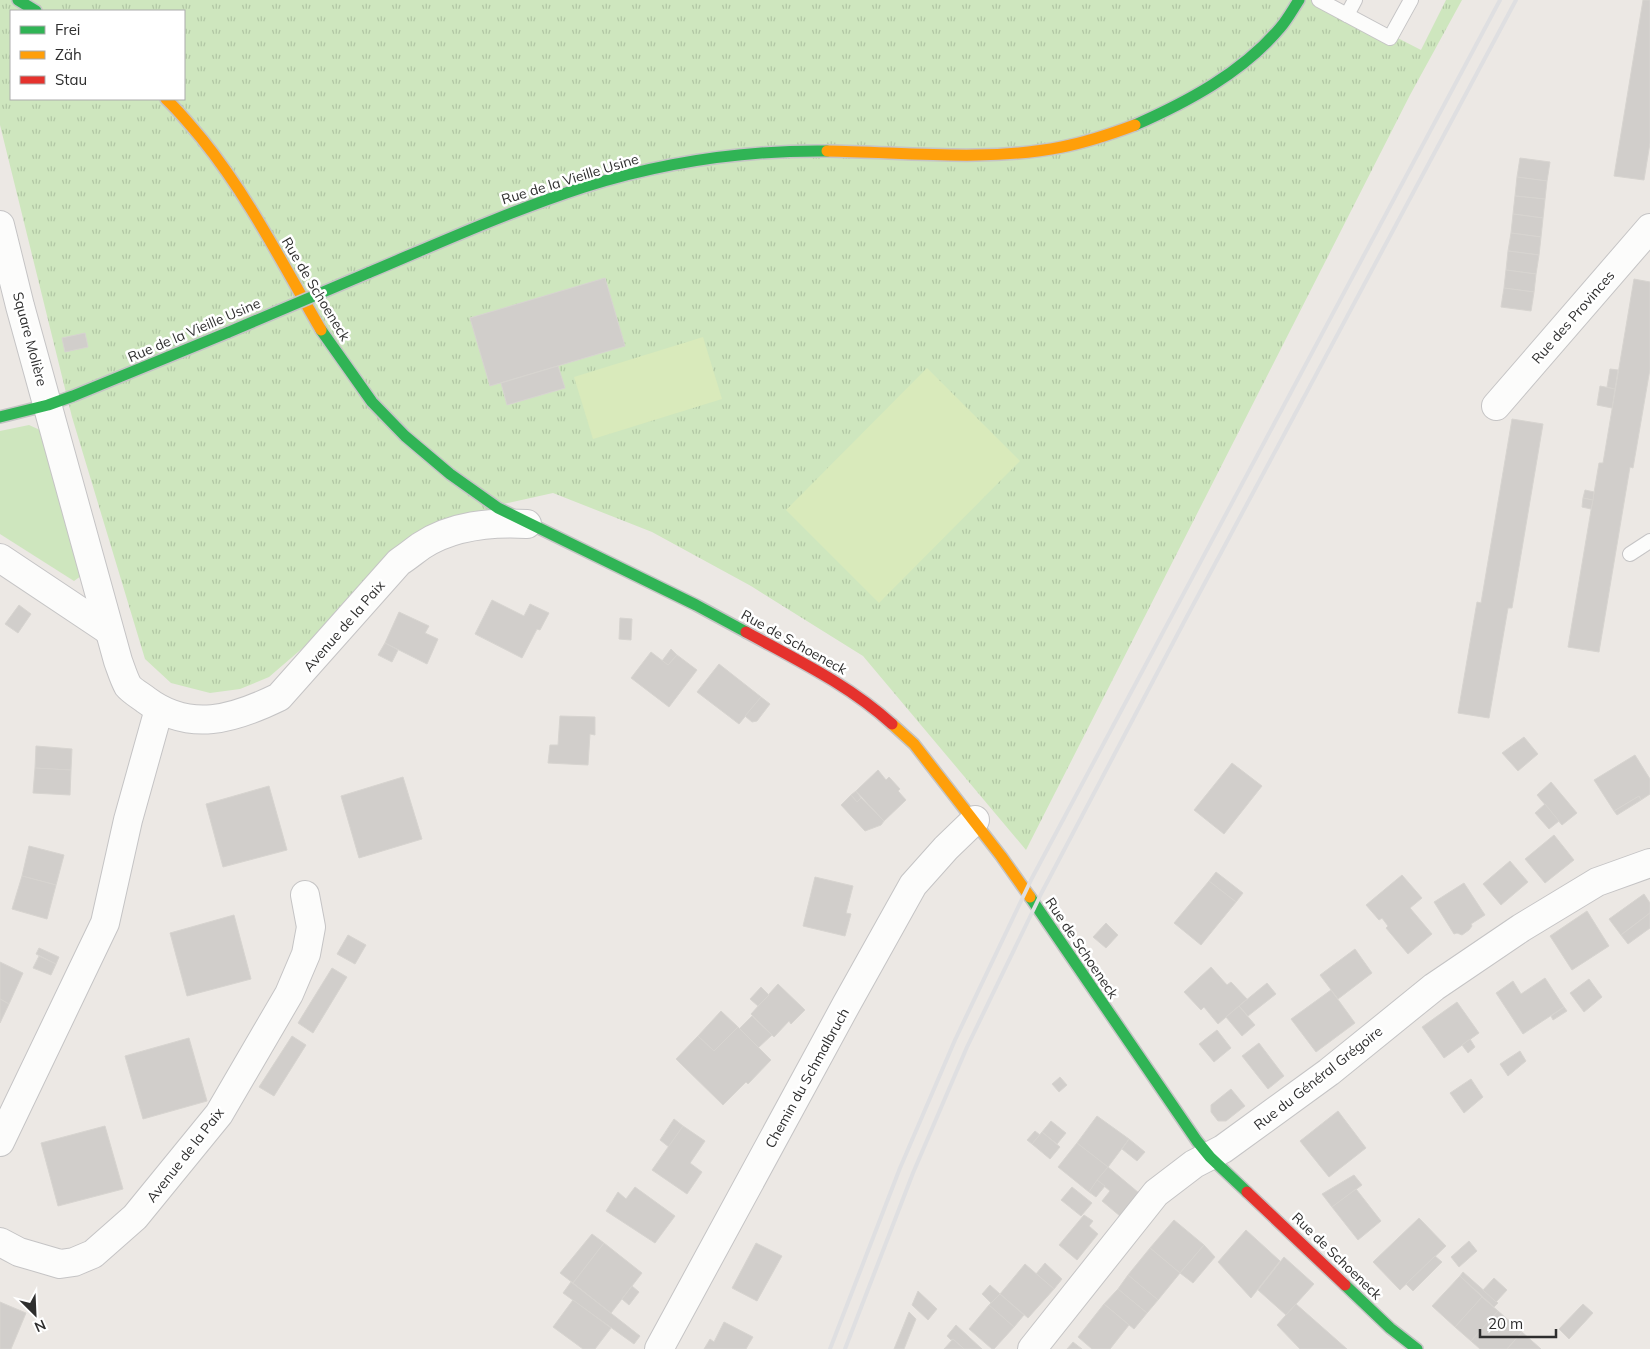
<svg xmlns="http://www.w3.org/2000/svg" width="1650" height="1349" viewBox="0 0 1650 1349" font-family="Mulish,sans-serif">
	<defs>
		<pattern id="park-tufts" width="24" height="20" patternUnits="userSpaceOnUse" patternTransform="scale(1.25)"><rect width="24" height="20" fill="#cee6be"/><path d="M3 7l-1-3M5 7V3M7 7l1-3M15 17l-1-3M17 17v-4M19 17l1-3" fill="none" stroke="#b1c6a4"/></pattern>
	</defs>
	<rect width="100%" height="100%" fill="#ece8e4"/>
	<polygon fill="#cee6be" points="29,425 40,430 81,576 74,581 0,534 0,431"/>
	<path fill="url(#park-tufts)" fill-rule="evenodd" d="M 0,0 L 1324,0 L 1421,50 L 1446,0 L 1462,0 L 1410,95 L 1026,850 L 863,656 L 751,586 L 652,532 L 553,493 L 499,505 L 353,594 L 305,646 L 269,677 L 240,689 L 210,693 L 171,683 L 145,659 L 72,417 L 0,125 ZM 11,11 L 184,11 L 184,99 L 11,99 Z"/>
	<g fill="#d9eabb">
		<polygon points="703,337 722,399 593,439 574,377"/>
		<polygon points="927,368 1020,461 879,603 786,510"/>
	</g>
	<g fill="#d1cecb" stroke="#d7d4d0">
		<polygon points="1643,0 1650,0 1650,143 1644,180 1614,176"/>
		<polygon points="1520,158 1550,162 1547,181 1517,177"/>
		<polygon points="1517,177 1547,181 1545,199 1515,196"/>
		<polygon points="1515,196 1545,199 1543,218 1513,214"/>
		<polygon points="1513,214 1543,218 1541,237 1511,233"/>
		<polygon points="1511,233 1541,237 1539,255 1508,251"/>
		<polygon points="1508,251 1539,255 1536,274 1506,270"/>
		<polygon points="1506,270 1536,274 1534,292 1504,288"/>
		<polygon points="605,278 625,346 490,386 470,318"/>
		<polygon points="1634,279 1650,282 1650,369 1633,468 1630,467 1599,652 1568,647 1599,463 1603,463"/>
		<polygon points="1504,288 1534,292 1531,311 1501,307"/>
		<polygon points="85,333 88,347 65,352 62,338"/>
		<polygon points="558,366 565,388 507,405 501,383"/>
		<polygon points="1610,369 1618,370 1615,389 1607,387"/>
		<polygon points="1600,386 1615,389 1612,408 1597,405"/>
		<polygon points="1512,419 1543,424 1512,608 1508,608 1489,718 1458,713 1477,602 1481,603"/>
		<polygon points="1585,490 1594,492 1593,500 1583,498"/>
		<polygon points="1583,498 1593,500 1591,509 1582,507"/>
		<polygon points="492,600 524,616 530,604 549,613 540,630 537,629 522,658 475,634"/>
		<polygon points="19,605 31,614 18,633 5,624"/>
		<polygon points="399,612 429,626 425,633 438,639 427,664 385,643"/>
		<polygon points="620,618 632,619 631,640 619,639"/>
		<polygon points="385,643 398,650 392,662 378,655"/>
		<polygon points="671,649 677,655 668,665 662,661"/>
		<polygon points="651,652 668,665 677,655 697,670 669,707 631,678"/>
		<polygon points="719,664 761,697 739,724 697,692"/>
		<polygon points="761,697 770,704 757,721 752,722 745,716"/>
		<polygon points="560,716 595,717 595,735 590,734 588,765 548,763 550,745 558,745"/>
		<polygon points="1524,737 1538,754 1518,771 1502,753"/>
		<polygon points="36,746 72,749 71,770 35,768"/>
		<polygon points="1635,755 1650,779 1650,794 1641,800 1639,796 1614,811 1594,780"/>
		<polygon points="1232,763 1262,786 1224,834 1194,810"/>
		<polygon points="35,768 71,770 70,795 33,793"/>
		<polygon points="878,770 886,780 889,777 900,789 898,791 906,800 884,821 856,791"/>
		<polygon points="403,777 422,839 359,858 341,796"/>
		<polygon points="1551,782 1577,813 1562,825 1537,795"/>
		<polygon points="269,786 287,850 223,867 206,804"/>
		<polygon points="856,791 861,798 857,802 851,795"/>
		<polygon points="851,795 857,802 861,798 884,821 881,825 865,831 841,805"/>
		<polygon points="1639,796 1641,800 1617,815 1614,811"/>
		<polygon points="1545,804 1559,821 1549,829 1535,813"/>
		<polygon points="1554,835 1574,860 1545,883 1525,859"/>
		<polygon points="29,846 64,855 56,885 22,876"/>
		<polygon points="1510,861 1528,882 1501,905 1483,884"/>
		<polygon points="1216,872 1243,893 1236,902 1209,881"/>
		<polygon points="1402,875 1422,898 1410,908 1432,934 1408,954 1386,928 1388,926 1382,918 1379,920 1366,905"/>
		<polygon points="22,876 56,885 47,919 12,909"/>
		<polygon points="815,877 853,886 846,913 851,914 845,936 803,926"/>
		<polygon points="1209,881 1236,902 1201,945 1174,923"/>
		<polygon points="1464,883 1485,915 1471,924 1472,926 1469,930 1462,935 1457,933 1454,934 1434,902"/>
		<polygon points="1644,894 1650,903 1650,913 1621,935 1609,919"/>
		<polygon points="1587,911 1609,946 1572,970 1550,936"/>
		<polygon points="1650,913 1650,928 1628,944 1621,935"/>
		<polygon points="234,915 251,979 187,996 170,933"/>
		<polygon points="1106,923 1118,935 1106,948 1093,937"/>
		<polygon points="348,935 366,945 355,964 337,954"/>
		<polygon points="39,948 59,957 56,964 36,954"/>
		<polygon points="1355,949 1372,973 1338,999 1320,975"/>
		<polygon points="39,956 56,964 51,975 33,968"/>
		<polygon points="0,962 23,973 9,1004 0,999"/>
		<polygon points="1211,967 1227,985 1231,982 1247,999 1218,1024 1204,1007 1201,1010 1184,992"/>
		<polygon points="332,968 347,977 313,1033 298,1023"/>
		<polygon points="1545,978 1564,1007 1523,1034 1496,993 1513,981 1521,994"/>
		<polygon points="1589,979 1602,997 1584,1012 1570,993"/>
		<polygon points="1267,983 1276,994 1248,1016 1239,1006"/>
		<polygon points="778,984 805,1010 791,1024 789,1021 774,1037 751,1014"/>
		<polygon points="761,987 769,995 758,1006 750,999"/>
		<polygon points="1331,990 1355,1023 1316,1052 1291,1019"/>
		<polygon points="0,999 9,1004 0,1023"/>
		<polygon points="1457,1002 1479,1033 1444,1058 1422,1027"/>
		<polygon points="1239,1006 1255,1025 1242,1036 1226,1017"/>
		<polygon points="1564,1007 1567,1011 1553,1020 1551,1016"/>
		<polygon points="721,1011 738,1027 714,1051 698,1036"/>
		<polygon points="752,1016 772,1035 758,1048 739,1029"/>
		<polygon points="738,1027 771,1060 748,1084 746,1082 723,1105 676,1059 698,1036 714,1051"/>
		<polygon points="1217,1030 1231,1048 1214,1062 1199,1044"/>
		<polygon points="292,1036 306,1045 274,1096 259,1087"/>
		<polygon points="189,1038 207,1101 143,1119 125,1056"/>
		<polygon points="1470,1039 1475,1047 1468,1053 1462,1045"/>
		<polygon points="1259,1043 1284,1076 1268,1089 1242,1056"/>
		<polygon points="1520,1051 1526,1061 1508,1076 1500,1064"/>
		<polygon points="1060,1077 1067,1085 1059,1092 1052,1084"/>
		<polygon points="1471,1079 1483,1097 1464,1113 1450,1093"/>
		<polygon points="1231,1089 1245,1106 1226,1121 1218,1121 1211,1112 1211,1105"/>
		<polygon points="1338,1111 1366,1148 1329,1177 1300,1141"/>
		<polygon points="1097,1116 1129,1139 1108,1167 1077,1143"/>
		<polygon points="674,1119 683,1126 669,1147 660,1140"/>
		<polygon points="1051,1121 1066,1133 1057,1144 1042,1132"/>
		<polygon points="105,1126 123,1189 58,1206 41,1143"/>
		<polygon points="683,1126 705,1141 690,1163 702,1172 687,1194 652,1170"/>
		<polygon points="1035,1131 1040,1135 1032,1144 1027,1140"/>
		<polygon points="1042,1132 1060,1147 1050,1159 1032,1144"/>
		<polygon points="1129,1139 1145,1152 1137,1161 1122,1149"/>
		<polygon points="1077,1143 1108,1167 1089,1192 1058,1167"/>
		<polygon points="1108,1167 1139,1193 1120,1216 1102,1201 1110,1191 1097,1180"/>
		<polygon points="1354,1175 1362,1185 1332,1207 1322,1194"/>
		<polygon points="1097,1180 1105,1186 1096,1197 1089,1192"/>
		<polygon points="635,1187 675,1216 655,1243 606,1211 618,1192 626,1199"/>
		<polygon points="1072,1187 1092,1203 1081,1216 1061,1200"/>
		<polygon points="1356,1189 1381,1221 1358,1240 1332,1207"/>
		<polygon points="1084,1215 1093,1221 1089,1226 1098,1234 1077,1260 1059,1245"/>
		<polygon points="1419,1218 1446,1246 1400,1290 1373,1262"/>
		<polygon points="1174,1220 1204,1245 1180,1273 1150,1248"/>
		<polygon points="1246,1230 1280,1261 1251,1298 1218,1262"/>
		<polygon points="592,1234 604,1243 573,1283 560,1273"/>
		<polygon points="1469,1241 1477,1251 1459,1267 1451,1257"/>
		<polygon points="604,1243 642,1273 611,1313 573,1283"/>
		<polygon points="756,1243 782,1256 757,1301 732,1288"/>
		<polygon points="1204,1245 1215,1257 1193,1283 1180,1273"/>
		<polygon points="1150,1248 1180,1273 1158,1300 1128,1275"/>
		<polygon points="1435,1256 1442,1262 1413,1291 1406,1284"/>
		<polygon points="1284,1257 1314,1284 1286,1315 1258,1290"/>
		<polygon points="1045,1263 1062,1279 1054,1289 1036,1274"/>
		<polygon points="1025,1264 1054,1289 1028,1318 1000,1294"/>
		<polygon points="1463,1272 1498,1303 1494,1307 1460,1276"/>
		<polygon points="1128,1275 1158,1300 1147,1313 1118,1289"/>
		<polygon points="1460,1276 1482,1297 1455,1327 1432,1306"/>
		<polygon points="1494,1278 1507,1290 1496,1302 1483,1290"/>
		<polygon points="571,1282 640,1336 634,1344 563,1293"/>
		<polygon points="990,1285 1000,1294 991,1303 982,1294"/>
		<polygon points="632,1286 639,1292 629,1305 622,1299"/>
		<polygon points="1118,1289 1147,1313 1134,1329 1104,1304"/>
		<polygon points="918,1291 937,1309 928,1320 912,1305"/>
		<polygon points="1000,1294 1024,1315 1014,1327 989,1305"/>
		<polygon points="1482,1297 1498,1311 1471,1341 1455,1327"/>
		<polygon points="573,1300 611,1328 595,1349 583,1349 553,1327"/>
		<polygon points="0,1302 26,1313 11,1349 0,1349"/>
		<polygon points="1104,1304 1129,1325 1110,1349 1092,1349 1078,1337"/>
		<polygon points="1296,1304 1347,1349 1300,1349 1277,1325"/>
		<polygon points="1583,1304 1593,1313 1569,1339 1559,1329"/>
		<polygon points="989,1305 1014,1327 994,1349 992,1349 969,1329"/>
		<polygon points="1498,1311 1522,1332 1507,1349 1480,1349 1471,1341"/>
		<polygon points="909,1312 916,1319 904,1349 894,1349"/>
		<polygon points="724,1322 753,1337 746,1349 704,1349 710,1339 714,1342"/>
		<polygon points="956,1325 982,1349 964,1349 953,1339 951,1340 947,1336"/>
		<polygon points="1522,1332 1541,1349 1507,1349"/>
		<polygon points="953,1339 964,1349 944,1349"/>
		<polygon points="1073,1342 1082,1349 1067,1349"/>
	</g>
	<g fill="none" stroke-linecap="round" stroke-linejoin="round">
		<defs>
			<g id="lane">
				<polyline points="1319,0 1390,38 1411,0"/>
				<polyline points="1347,15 1355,0"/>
				<polyline points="1630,554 1650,541"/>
			</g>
			<g id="street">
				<path d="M 0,225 L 20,306 L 118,661 C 121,669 124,679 128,686 C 132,691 141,696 146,700 C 190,733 234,719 279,697 L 399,562 C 407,557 414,551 421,546 C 453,525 491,522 527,524"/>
				<polyline points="1496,406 1650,228"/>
				<polyline points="0,558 108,630"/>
				<polyline points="0,1142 105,923 128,820 159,709"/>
				<polyline points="0,1242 19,1252 60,1264 74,1262 93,1254 135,1217 219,1114 289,994 306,954 311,927 305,895"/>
				<polyline points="659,1349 846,1005 913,885 946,848 975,820"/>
				<polyline points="1032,1349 1156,1193 1194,1164 1223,1149 1329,1072 1434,987 1521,928 1597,882 1650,863"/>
			</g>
			<g id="fast">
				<polyline points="18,0 36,11"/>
				<path d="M 1135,125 C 1187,102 1242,73 1280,28 C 1287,20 1293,9 1299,0"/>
				<path d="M 368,273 C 439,243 510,211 584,187 C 661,163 746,150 827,151"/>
				<polyline points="321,330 372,402 405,436 450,474 498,508 696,605 746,632"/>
				<polyline points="0,417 48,405 73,396 229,332"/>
				<polyline points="1030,897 1197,1141 1210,1157 1247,1192"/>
				<polyline points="1345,1285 1390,1328 1417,1349"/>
			</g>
			<g id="slow">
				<path d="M 166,99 C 179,111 190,125 202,139 C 249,197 283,265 321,330"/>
				<path d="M 827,151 C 905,152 985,162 1062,147 C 1087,142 1111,134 1135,125"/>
				<polyline points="892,724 914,744 1001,856 1030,897"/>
			</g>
			<g id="jam">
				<path d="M 746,632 C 797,660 849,685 892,724"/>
				<polyline points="1247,1192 1345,1285"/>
			</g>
		</defs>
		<use href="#lane" stroke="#c5c4c5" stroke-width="16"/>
		<use href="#street" stroke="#c5c4c5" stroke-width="30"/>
		<use href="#fast" stroke="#c5c4c5" stroke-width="14"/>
		<use href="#slow" stroke="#c5c4c5" stroke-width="14"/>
		<use href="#jam" stroke="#c5c4c5" stroke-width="14"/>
		<use href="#lane" stroke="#fcfcfb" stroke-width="14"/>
		<use href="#street" stroke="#fcfcfb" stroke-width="28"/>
		<use href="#fast" stroke="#30b455" stroke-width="11"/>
		<use href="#slow" stroke="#ff9f0a" stroke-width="11"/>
		<use href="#jam" stroke="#e5322d" stroke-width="11"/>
		<g stroke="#dfdfe1" stroke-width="4">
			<polyline points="830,1349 900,1168 955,1040 1032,878 1500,0"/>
			<polyline points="845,1349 913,1173 967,1047 1042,892 1184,622 1516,0"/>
		</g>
		<defs>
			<polyline id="fast-bridge" points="229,332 368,273"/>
		</defs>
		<use href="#fast-bridge" stroke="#c5c4c5" stroke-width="14" stroke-linecap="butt"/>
		<use href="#fast-bridge" stroke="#30b455" stroke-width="11"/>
	</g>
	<g text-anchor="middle" stroke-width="5" stroke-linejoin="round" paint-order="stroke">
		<g font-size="14" fill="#2e2e2e" stroke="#fff">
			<text transform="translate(570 179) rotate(-17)" y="5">Rue de la Vieille Usine</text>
			<text transform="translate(316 289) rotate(59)" y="5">Rue de Schoeneck</text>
			<text transform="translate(1573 317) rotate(-49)" y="5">Rue des Provinces</text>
			<text transform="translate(194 330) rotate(-23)" y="5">Rue de la Vieille Usine</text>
			<text transform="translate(30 339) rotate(75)" y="5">Square Molière</text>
			<text transform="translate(344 626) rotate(-49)" y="5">Avenue de la Paix</text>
			<text transform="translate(794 642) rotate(29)" y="5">Rue de Schoeneck</text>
			<text transform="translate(1082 948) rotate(56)" y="5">Rue de Schoeneck</text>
			<text transform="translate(807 1078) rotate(-61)" y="5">Chemin du Schmalbruch</text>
			<text transform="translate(1318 1078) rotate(-38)" y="5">Rue du Général Grégoire</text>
			<text transform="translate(185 1155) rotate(-52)" y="5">Avenue de la Paix</text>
			<text transform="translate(1337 1256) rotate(44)" y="5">Rue de Schoeneck</text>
		</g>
	</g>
	<rect x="10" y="10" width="175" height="90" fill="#ffffff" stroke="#ababab"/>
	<rect x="20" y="26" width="25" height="8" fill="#30b455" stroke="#ababab"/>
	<text x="55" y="35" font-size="15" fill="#2e2e2e">Frei</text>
	<rect x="20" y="51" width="25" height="8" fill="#ff9f0a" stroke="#ababab"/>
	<text x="55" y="60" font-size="15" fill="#2e2e2e">Zäh</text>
	<rect x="20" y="76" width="25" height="8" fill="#e5322d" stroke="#ababab"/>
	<text x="55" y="85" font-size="15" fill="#2e2e2e">Stau</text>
	<g transform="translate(35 1314) rotate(156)" stroke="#ffffff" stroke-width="4" paint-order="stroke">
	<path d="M0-4L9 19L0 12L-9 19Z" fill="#2e2e2e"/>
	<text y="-8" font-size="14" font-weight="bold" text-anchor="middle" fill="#2e2e2e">N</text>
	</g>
	<path d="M1480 1329v8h76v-8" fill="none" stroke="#2e2e2e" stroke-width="2.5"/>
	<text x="1488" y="1329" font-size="15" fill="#2e2e2e" stroke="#ffffff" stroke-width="4" paint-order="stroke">20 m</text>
</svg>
